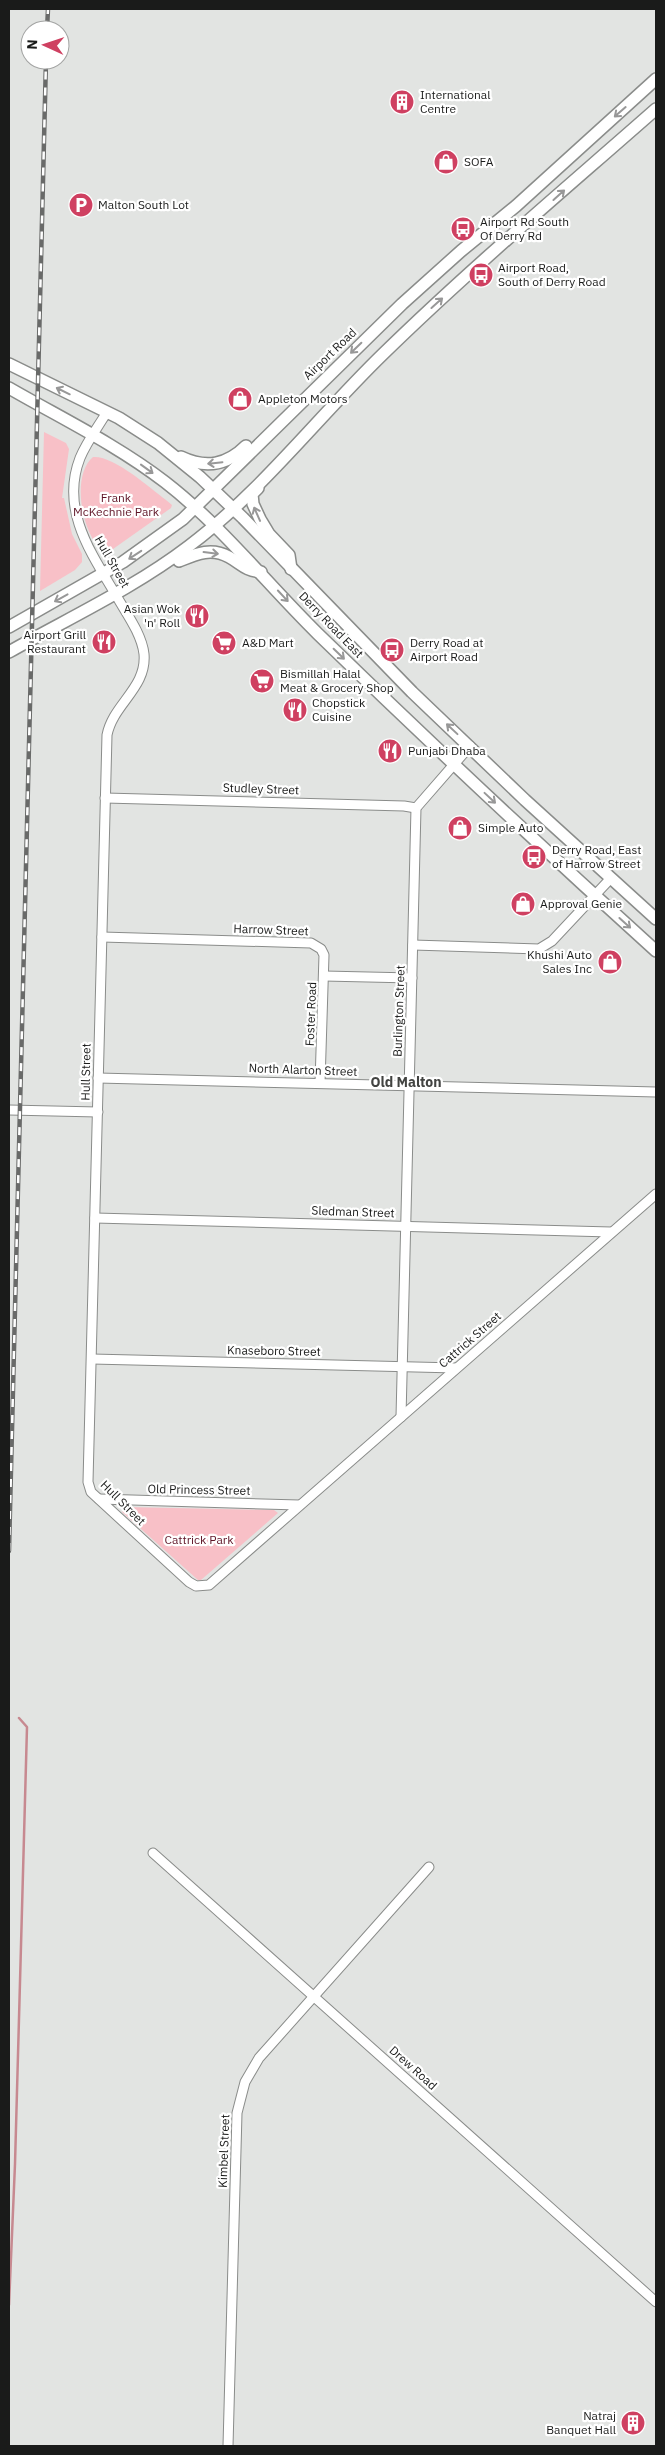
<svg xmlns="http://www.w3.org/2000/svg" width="665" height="2455" viewBox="0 0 665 2455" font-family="'IBM Plex Sans',sans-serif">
	<rect width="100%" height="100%" fill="#e2e4e2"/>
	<g fill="#f8c0c7">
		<polygon points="44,432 66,443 69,449 62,498 64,498 72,534 82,554 82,562 75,570 40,591"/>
		<path d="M 93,457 C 113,455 149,487 166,500 L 172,505 L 171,508 L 113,549 L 99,548 C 82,529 71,476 93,457 Z"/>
		<polygon points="125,1507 274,1510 278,1513 201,1580 198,1580 122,1512"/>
	</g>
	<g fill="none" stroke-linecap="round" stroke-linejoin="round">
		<polyline stroke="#c78990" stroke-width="2.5" points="9,2305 15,2164 27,1727 19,1718"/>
		<defs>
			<g id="minor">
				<path d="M 107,412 C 98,427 87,441 80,458 C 59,512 94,557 120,602 C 129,617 142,636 144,654 C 147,688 113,704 107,735 L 88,1482 L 91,1492 L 189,1582 L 196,1586 L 209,1585 L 656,1194"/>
				<polyline points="105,798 404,806 416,808"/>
				<polyline points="102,937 311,943 321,949 324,955 320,1083"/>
				<polyline points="413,945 539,949 552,941 611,878"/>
				<polyline points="324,976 412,978"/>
				<polyline points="98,1078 656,1092"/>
				<polyline points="9,1110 98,1112"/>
				<polyline points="95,1218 611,1232"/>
				<polyline points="92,1359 456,1368"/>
				<polyline points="401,1417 416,808 470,746"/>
				<polyline points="99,1499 299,1505"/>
				<polyline points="153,1853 656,2302"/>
				<polyline points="228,2446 237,2113 245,2082 259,2058 429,1867"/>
			</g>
			<g id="major">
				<polyline points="9,364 119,418 158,443 200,477 243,518 412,692 525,800 656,919"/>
				<path d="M 9,388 C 61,418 117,445 165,482 C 222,526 267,584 318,634 C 429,742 542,848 656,951"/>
				<path d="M 181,457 C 206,469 227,465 246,446"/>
				<polyline points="258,488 252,494 253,504 260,519 269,534 289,555 291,569"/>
				<path d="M 179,561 C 196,554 211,547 229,557 C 242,564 244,570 261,572"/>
				<polyline points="9,627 123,562 183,519 402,304 461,251 516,206 656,79"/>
				<path d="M 9,652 C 69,618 134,588 189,546 C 261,492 318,417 383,354 C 470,269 564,190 656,109"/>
			</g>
		</defs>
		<use href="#minor" stroke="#8a8c8a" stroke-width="11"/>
		<use href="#major" stroke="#8a8c8a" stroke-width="14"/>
		<use href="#minor" stroke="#fff" stroke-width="9"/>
		<use href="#major" stroke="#fff" stroke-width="11"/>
		<defs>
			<g id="rail">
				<polyline points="47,30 48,9"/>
				<polyline points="9,1551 46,60"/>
			</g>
		</defs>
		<use href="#rail" stroke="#696a69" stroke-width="4.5"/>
		<use href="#rail" stroke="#fff" stroke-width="2.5" stroke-dasharray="8" stroke-linecap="butt"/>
	</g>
	<defs><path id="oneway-shaft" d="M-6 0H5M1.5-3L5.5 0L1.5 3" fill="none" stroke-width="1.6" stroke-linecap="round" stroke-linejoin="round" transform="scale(1.25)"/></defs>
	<g stroke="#989898">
		<use href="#oneway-shaft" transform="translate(620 112) rotate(139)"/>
		<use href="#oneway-shaft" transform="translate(559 195) rotate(-42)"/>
		<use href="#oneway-shaft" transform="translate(437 303) rotate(-42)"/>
		<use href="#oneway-shaft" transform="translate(356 348) rotate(136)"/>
		<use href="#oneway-shaft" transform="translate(63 391) rotate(-154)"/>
		<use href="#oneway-shaft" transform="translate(215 463) rotate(174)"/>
		<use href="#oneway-shaft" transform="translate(147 469) rotate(36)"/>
		<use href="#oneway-shaft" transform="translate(257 514) rotate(-114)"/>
		<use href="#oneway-shaft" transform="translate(211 553) rotate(7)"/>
		<use href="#oneway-shaft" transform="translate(135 555) rotate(147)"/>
		<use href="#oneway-shaft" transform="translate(283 596) rotate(47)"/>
		<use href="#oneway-shaft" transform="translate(61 598) rotate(151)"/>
		<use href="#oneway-shaft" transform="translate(339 654) rotate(44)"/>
		<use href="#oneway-shaft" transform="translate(452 729) rotate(-137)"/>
		<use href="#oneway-shaft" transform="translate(490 798) rotate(43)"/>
		<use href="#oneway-shaft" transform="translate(625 923) rotate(42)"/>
	</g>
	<defs>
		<symbol id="building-disc" viewBox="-11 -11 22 22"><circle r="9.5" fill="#cf4061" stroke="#fff"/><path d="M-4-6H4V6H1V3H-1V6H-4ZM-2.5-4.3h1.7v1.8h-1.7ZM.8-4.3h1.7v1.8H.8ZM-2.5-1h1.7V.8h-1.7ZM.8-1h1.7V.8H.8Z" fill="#fff"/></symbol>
		<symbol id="shop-disc" viewBox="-11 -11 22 22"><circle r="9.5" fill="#cf4061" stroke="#fff"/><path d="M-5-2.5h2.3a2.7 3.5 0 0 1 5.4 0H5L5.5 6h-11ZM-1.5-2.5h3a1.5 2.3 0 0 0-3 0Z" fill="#fff"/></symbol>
		<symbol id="parking-disc" viewBox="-11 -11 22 22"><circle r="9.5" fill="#cf4061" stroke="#fff"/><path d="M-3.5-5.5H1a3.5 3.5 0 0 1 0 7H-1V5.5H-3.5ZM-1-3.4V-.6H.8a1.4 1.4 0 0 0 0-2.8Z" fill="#fff"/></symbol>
		<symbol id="bus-disc" viewBox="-11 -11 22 22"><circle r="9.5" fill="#cf4061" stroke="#fff"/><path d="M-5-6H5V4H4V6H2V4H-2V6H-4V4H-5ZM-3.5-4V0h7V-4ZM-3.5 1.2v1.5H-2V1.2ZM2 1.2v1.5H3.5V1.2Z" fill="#fff"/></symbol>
		<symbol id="restaurant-disc" viewBox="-11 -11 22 22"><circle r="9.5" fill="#cf4061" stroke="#fff"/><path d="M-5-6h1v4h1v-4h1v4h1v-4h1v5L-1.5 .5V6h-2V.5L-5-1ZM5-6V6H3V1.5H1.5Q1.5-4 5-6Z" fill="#fff"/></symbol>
		<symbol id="supermarket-disc" viewBox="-11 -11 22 22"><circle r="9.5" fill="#cf4061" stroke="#fff"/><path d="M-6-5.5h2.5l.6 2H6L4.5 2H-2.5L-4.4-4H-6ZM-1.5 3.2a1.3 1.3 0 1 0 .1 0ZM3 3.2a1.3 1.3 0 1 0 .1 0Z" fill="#fff"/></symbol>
	</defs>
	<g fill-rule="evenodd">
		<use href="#building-disc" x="388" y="88" width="28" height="28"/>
		<use href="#shop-disc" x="432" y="148" width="28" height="28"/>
		<use href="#parking-disc" x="67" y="191" width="28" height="28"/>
		<use href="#bus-disc" x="449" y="215" width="28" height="28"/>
		<use href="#bus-disc" x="467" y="261" width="28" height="28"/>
		<use href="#shop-disc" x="226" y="385" width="28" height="28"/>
		<use href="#restaurant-disc" x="183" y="602" width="28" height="28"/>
		<use href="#restaurant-disc" x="90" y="628" width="28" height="28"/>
		<use href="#supermarket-disc" x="210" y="629" width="28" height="28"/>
		<use href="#bus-disc" x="378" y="636" width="28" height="28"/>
		<use href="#supermarket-disc" x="248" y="667" width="28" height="28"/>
		<use href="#restaurant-disc" x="281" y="696" width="28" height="28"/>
		<use href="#restaurant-disc" x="376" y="737" width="28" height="28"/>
		<use href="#shop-disc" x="446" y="814" width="28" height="28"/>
		<use href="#bus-disc" x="520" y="843" width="28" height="28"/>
		<use href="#shop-disc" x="509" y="890" width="28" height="28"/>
		<use href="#shop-disc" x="596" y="948" width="28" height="28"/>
		<use href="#building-disc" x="619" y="2409" width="28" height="28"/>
	</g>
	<g text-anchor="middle" stroke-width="4.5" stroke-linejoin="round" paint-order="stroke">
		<g font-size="12" fill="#1a1b1a" stroke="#fff" text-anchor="start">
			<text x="420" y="99">International<tspan x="420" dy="14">Centre</tspan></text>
			<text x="464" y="166">SOFA</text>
			<text x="98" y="209">Malton South Lot</text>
			<text x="480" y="226">Airport Rd South<tspan x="480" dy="14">Of Derry Rd</tspan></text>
			<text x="498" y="272">Airport Road,<tspan x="498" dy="14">South of Derry Road</tspan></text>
			<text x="258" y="403">Appleton Motors</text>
			<text x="180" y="613" text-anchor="end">Asian Wok<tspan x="180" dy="14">'n' Roll</tspan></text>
			<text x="86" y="639" text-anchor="end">Airport Grill<tspan x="86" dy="14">Restaurant</tspan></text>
			<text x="242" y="647">A&amp;D Mart</text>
			<text x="410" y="647">Derry Road at<tspan x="410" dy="14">Airport Road</tspan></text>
			<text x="280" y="678">Bismillah Halal<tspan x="280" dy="14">Meat &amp; Grocery Shop</tspan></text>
			<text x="312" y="707">Chopstick<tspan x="312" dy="14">Cuisine</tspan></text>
			<text x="408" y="755">Punjabi Dhaba</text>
			<text x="478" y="832">Simple Auto</text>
			<text x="552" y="854">Derry Road, East<tspan x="552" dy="14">of Harrow Street</tspan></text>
			<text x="540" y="908">Approval Genie</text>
			<text x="592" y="959" text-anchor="end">Khushi Auto<tspan x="592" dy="14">Sales Inc</tspan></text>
			<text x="616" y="2420" text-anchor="end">Natraj<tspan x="616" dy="14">Banquet Hall</tspan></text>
		</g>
		<g font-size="12" fill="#1a1b1a" stroke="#fff">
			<text transform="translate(330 354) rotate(-44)" y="4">Airport Road</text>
			<text transform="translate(112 562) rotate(60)" y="4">Hull Street</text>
			<text transform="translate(331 625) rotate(46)" y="4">Derry Road East</text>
			<text transform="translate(261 789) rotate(2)" y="4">Studley Street</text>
			<text transform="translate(271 930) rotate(2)" y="4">Harrow Street</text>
			<text transform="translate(399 1011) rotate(-88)" y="4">Burlington Street</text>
			<text transform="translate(311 1014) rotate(-88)" y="4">Foster Road</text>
			<text transform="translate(303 1070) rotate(2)" y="4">North Alarton Street</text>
			<text transform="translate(86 1072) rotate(-89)" y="4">Hull Street</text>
			<text transform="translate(353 1212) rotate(2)" y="4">Sledman Street</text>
			<text transform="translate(470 1340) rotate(-41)" y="4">Cattrick Street</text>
			<text transform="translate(274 1351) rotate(1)" y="4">Knaseboro Street</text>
			<text transform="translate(199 1490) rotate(1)" y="4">Old Princess Street</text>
			<text transform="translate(123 1503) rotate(45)" y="4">Hull Street</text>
			<text transform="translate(413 2068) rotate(42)" y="4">Drew Road</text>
			<text transform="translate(224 2151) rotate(-88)" y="4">Kimbel Street</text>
		</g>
		<g font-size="12" fill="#5f1527" stroke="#fff">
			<text x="116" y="502">Frank<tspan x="116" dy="14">McKechnie Park</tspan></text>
			<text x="199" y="1544">Cattrick Park</text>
		</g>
		<g font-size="14" font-weight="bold" fill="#424341" stroke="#fff">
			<text x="406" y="1087">Old Malton</text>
		</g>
	</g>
	<rect width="665" height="2455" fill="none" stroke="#1a1b1a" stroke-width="20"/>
	<g transform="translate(45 45) rotate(273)"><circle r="24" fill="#ffffff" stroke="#a3a4a3"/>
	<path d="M0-4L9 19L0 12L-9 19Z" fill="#cf4061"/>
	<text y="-8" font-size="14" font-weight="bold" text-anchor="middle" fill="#1a1b1a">N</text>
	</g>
</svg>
